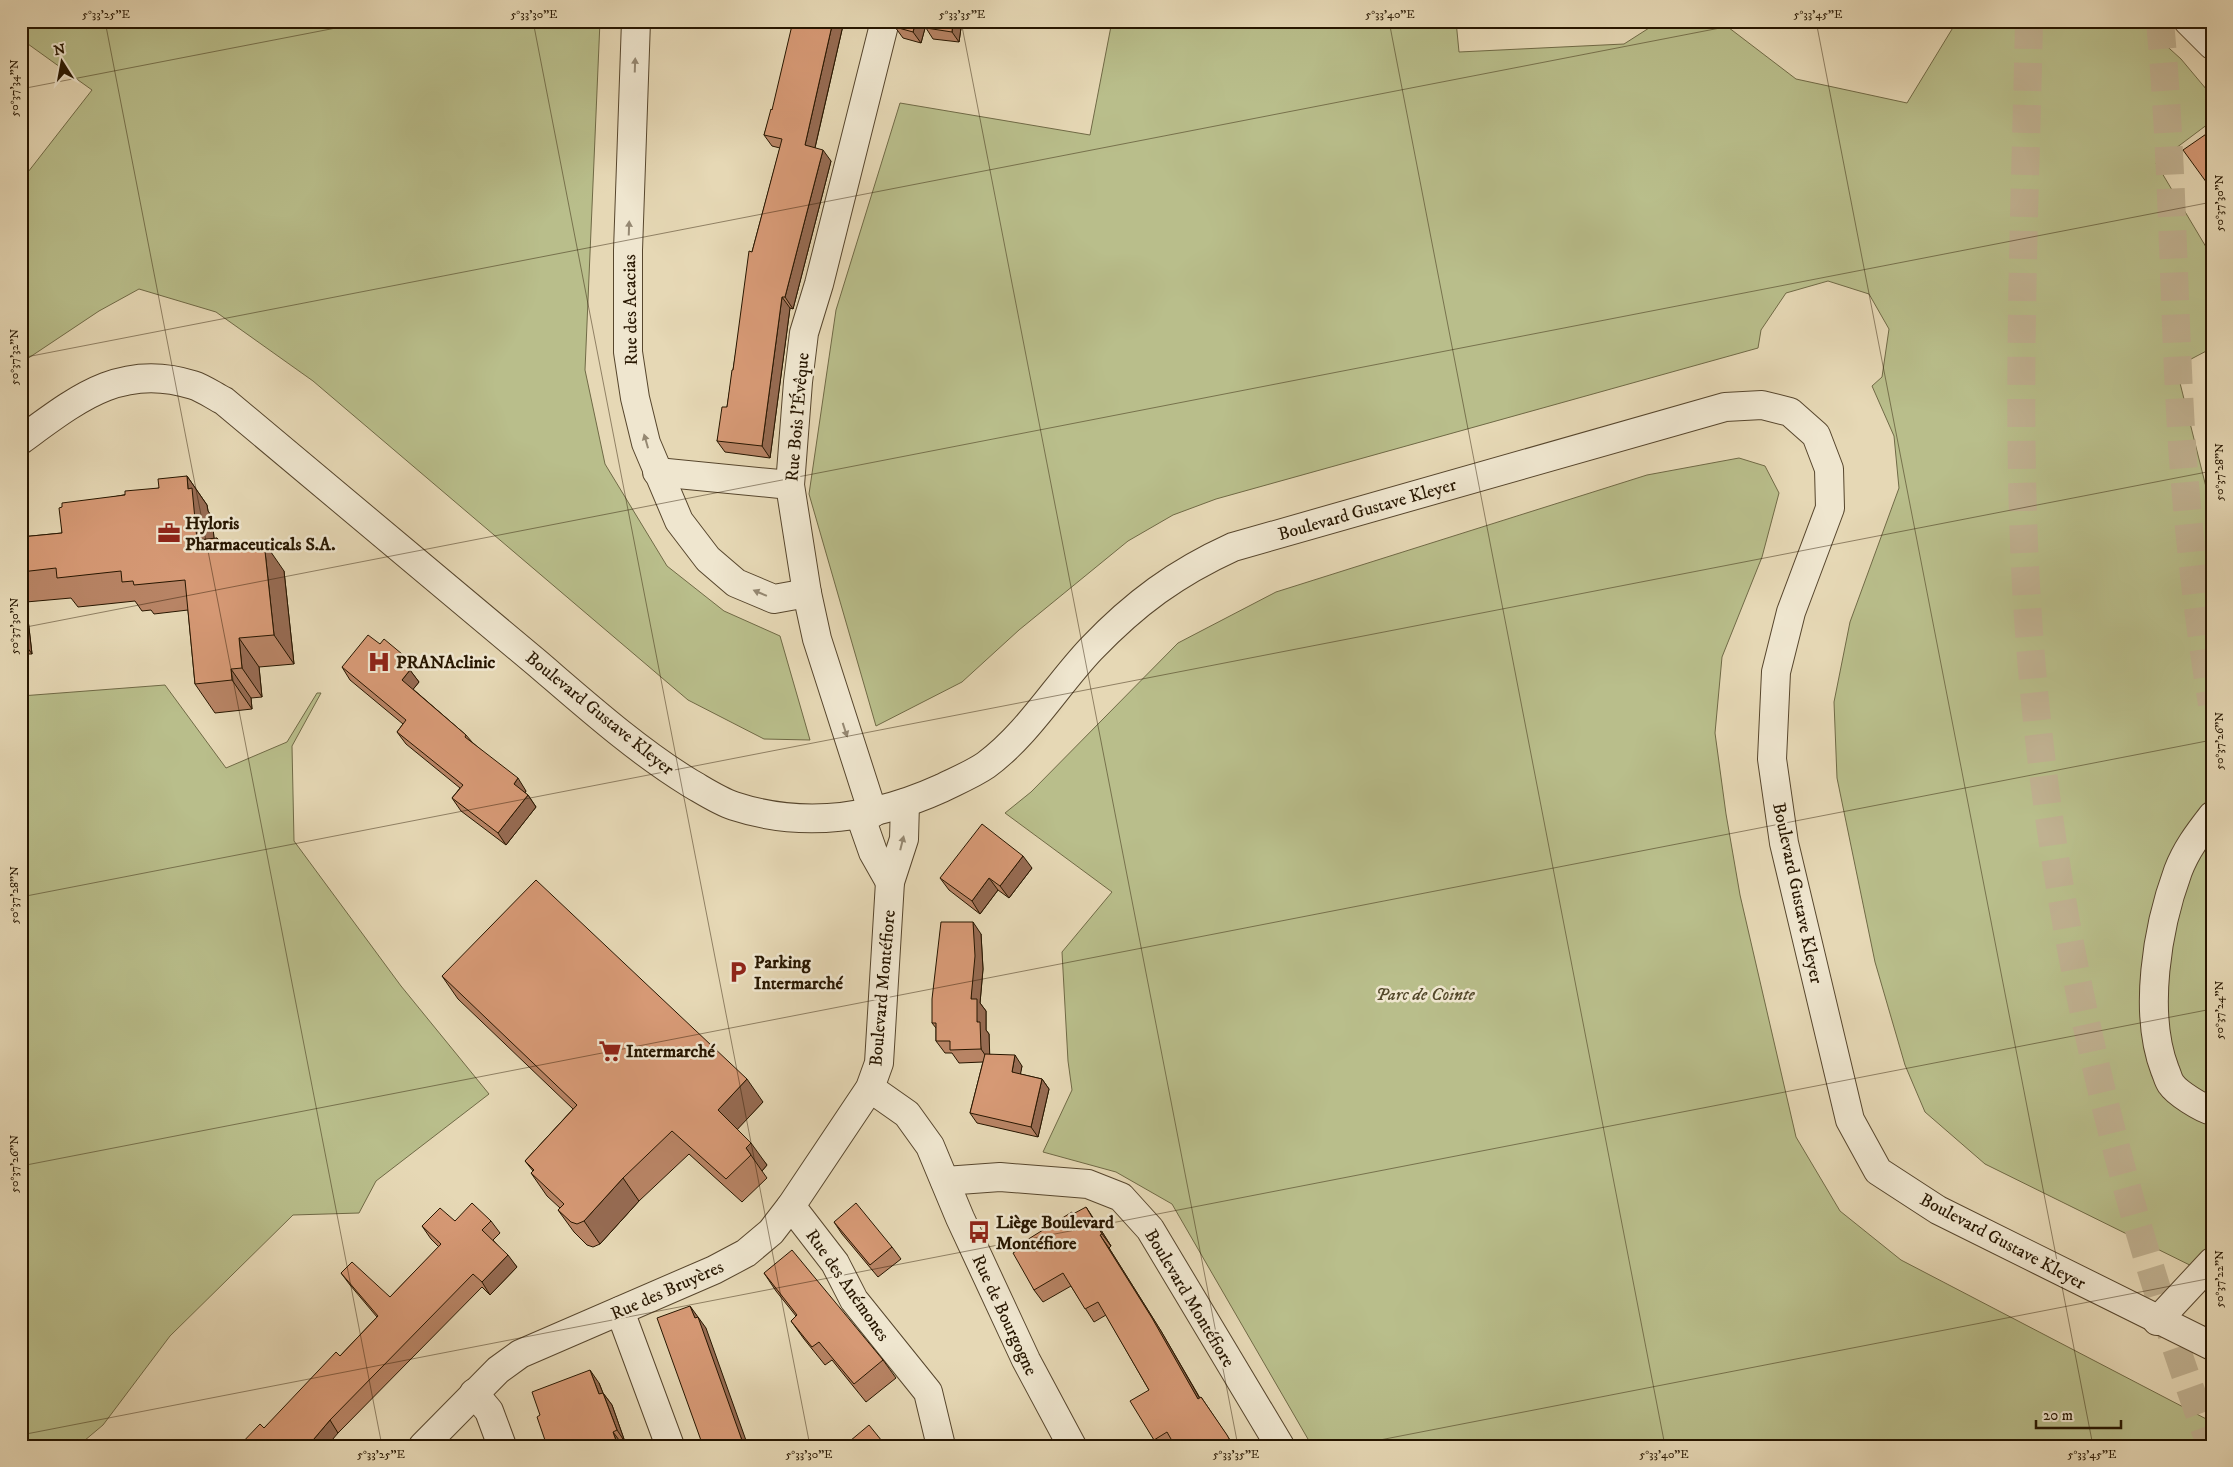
<svg xmlns="http://www.w3.org/2000/svg" width="2233" height="1467" viewBox="0 0 2233 1467" font-family="'IM FELL DW Pica',serif">
	<rect width="100%" height="100%" fill="#e6d8b5"/>
	<filter id="stains"><feTurbulence type="fractalNoise" baseFrequency=".004" numOctaves="4"/><feColorMatrix values="0 0 0 0 .2 0 0 0 0 .09 0 0 0 0 .02 0 0 0 .5 -.17"/></filter>
	<radialGradient id="worn" r=".72"><stop offset=".6" stop-color="#630" stop-opacity="0"/><stop offset="1" stop-color="#630" stop-opacity=".3"/></radialGradient>
	<g fill="#b9be8b" stroke="#706a46">
		<polygon points="21,21 600,21 585,370 605,464 667,566 724,611 780,636 810,740 764,739 688,700 313,381 216,312 139,289 99,311 21,363 21,181 92,90 21,39"/>
		<polygon points="1112,21 1456,21 1459,52 1624,44 1660,21 1720,21 1796,79 1907,103 1957,21 2139,21 2181,59 2212,96 2212,121 2156,163 2212,257 2212,348 2176,367 2212,511 2212,1276 1985,1164 1925,1112 1905,1065 1875,962 1837,778 1834,702 1850,622 1899,488 1894,436 1872,386 1882,377 1889,329 1869,294 1828,281 1786,293 1761,330 1758,348 1216,499 1173,515 1128,541 1019,630 962,682 876,726 809,494 836,310 900,103 1090,135"/>
		<polygon points="1739,458 1765,466 1779,493 1762,557 1722,657 1715,733 1726,814 1740,895 1796,1137 1840,1211 1901,1260 2212,1422 2212,1446 1312,1446 1172,1204 1116,1172 1043,1152 1072,1090 1068,1061 1062,952 1112,892 1005,813 1031,792 1178,643 1276,592 1647,475"/>
		<polygon points="165,685 226,768 287,742 317,693 321,693 292,746 294,841 401,986 489,1094 376,1181 359,1213 293,1215 170,1336 103,1425 78,1446 21,1446 21,696"/>
	</g>
	<g fill="none" stroke-linecap="round" stroke-linejoin="round">
		<g stroke="#c0b191" stroke-width="28" stroke-dasharray="28 14" stroke-linecap="butt">
			<path d="M 2029,21 C 2025,215 2015,410 2027,603 C 2045,890 2110,1176 2211,1446"/>
			<path d="M 2160,21 C 2173,162 2173,304 2182,445 C 2188,531 2198,619 2212,704"/>
		</g>
		<defs>
			<g id="minor">
				<polyline points="636,21 628,250 628,352 635,398 646,443 679,521 708,559 736,583 774,599 807,593"/>
				<polyline points="2188,21 2212,45"/>
				<path d="M 21,440 C 76,400 121,362 193,385 C 203,388 214,396 224,401 C 328,488 432,576 537,663 C 586,705 635,749 690,783 C 704,791 719,801 734,806 C 804,829 876,818 942,788 C 956,781 973,774 986,765 C 1028,734 1056,686 1091,649 C 1135,603 1176,573 1233,547 L 1725,407 L 1762,405 L 1790,412 L 1816,435 L 1829,469 L 1830,508 L 1791,612 L 1776,672 L 1772,759 L 1784,843 L 1850,1120 L 1878,1171 L 1938,1210 L 2212,1346"/>
				<polyline points="657,472 790,485"/>
				<polyline points="873,813 817,639 807,593 790,485 798,382 804,333 819,284 885,21"/>
				<polyline points="860,815 873,852 890,882"/>
				<path d="M 2212,816 C 2198,834 2186,850 2178,871 C 2157,928 2143,1013 2165,1070 C 2167,1074 2168,1080 2171,1084 C 2177,1093 2201,1108 2212,1111"/>
				<polyline points="870,1088 907,1114 930,1146 960,1218 1026,1360 1072,1446"/>
				<polyline points="945,1181 1000,1177 1088,1184 1121,1197 1150,1229 1280,1446"/>
				<polyline points="791,1206 835,1263 854,1300 928,1392 941,1446"/>
				<polyline points="620,1311 670,1446"/>
				<polyline points="2157,1321 2212,1262"/>
				<polyline points="474,1393 489,1411 502,1446"/>
				<polyline points="423,1446 498,1370 520,1354 714,1270 746,1253 771,1232 791,1206 870,1088 879,1063 890,882 904,839 905,803"/>
			</g>
		</defs>
		<use href="#minor" stroke="#57462d" stroke-width="30"/>
		<use href="#minor" stroke="#efe6cf" stroke-width="28"/>
	</g>
	<g fill="#b88465" stroke="#271600">
		<polygon points="844,21 815,148 831,161 793,309 790,308 770,458 725,452 717,441 727,407 733,370 752,252 780,148 772,146 764,135 772,110"/>
		<polygon points="897,21 962,21 959,42 933,39 926,28 926,24 921,43 903,38 895,27"/>
		<polygon points="187,476 207,505 208,511 212,517 214,539 217,538 222,546 284,571 294,664 259,667 262,697 251,698 252,709 215,713 195,684 188,610 154,614 151,610 142,611 135,601 78,607 71,598 26,602 32,654 26,654 27,662 21,662 21,537 62,533 62,507 159,488"/>
		<polygon points="380,644 411,666 409,669 419,682 413,689 466,735 472,742 526,791 525,793 528,795 536,807 506,845 461,811 452,798 460,788 406,744 397,732 403,724 350,680 342,667"/>
		<polygon points="1032,868 1009,898 998,890 980,914 949,890 940,878"/>
		<polygon points="981,934 983,969 980,1003 986,1011 986,1030 989,1034 989,1054 1022,1066 1020,1074 1042,1079 1049,1089 1038,1137 977,1123 970,1113 983,1062 959,1063 952,1053 945,1053 936,1041 936,1028 932,1023"/>
		<polygon points="442,976 763,1102 737,1129 767,1165 762,1171 767,1178 742,1202 689,1154 639,1201 600,1244 593,1247 587,1245 574,1232 558,1210 560,1208 547,1196 531,1173 533,1171 525,1161 573,1109 458,999"/>
		<polygon points="1073,1214 1094,1219 1111,1246 1109,1248 1161,1331 1200,1398 1201,1397 1234,1446 1175,1446 1174,1445 1173,1446 1158,1446 1154,1440 1149,1390 1106,1315 1094,1322 1071,1286 1043,1302 1034,1290 1024,1246"/>
		<polygon points="455,1221 491,1221 500,1233 493,1240 517,1267 490,1295 482,1287 338,1433 264,1428 340,1356 377,1317 350,1285 341,1273 390,1297 439,1247 431,1239 422,1226"/>
		<polygon points="834,1222 892,1247 901,1259 878,1277 842,1234"/>
		<polygon points="764,1273 883,1360 896,1378 866,1402 832,1360 825,1365 804,1339 791,1321 796,1316 776,1291"/>
		<polygon points="599,1383 603,1393 612,1405 625,1442 622,1444 622,1446 547,1446"/>
	</g>
	<g fill="#966b52" stroke="#271600">
		<polygon points="833,21 844,21 813,156 805,145"/>
		<polygon points="916,21 927,21 921,43 913,32"/>
		<polygon points="953,21 962,21 959,42 952,32"/>
		<polygon points="823,150 831,161 793,309 785,297"/>
		<polygon points="782,297 790,308 770,458 762,446"/>
		<polygon points="187,476 207,505 208,511 212,517 217,569 197,540 188,489"/>
		<polygon points="217,538 237,567 218,547"/>
		<polygon points="264,542 284,571 294,664 274,635"/>
		<polygon points="21,595 26,602 32,654 21,639"/>
		<polygon points="239,638 259,667 262,697 242,668"/>
		<polygon points="21,648 26,654 27,662 21,654"/>
		<polygon points="402,654 411,666 407,672 398,659"/>
		<polygon points="231,669 251,698 252,709 232,680"/>
		<polygon points="410,670 419,682 411,692 402,680"/>
		<polygon points="518,778 526,791 522,796 514,784"/>
		<polygon points="528,795 536,807 506,845 498,833"/>
		<polygon points="1023,856 1032,868 1009,898 1000,886"/>
		<polygon points="989,878 998,890 980,914 972,901"/>
		<polygon points="973,922 981,934 983,969 980,1003 986,1011 986,1030 989,1034 990,1062 981,1049 977,1022 971,999"/>
		<polygon points="1015,1055 1022,1066 1019,1082 1012,1072"/>
		<polygon points="747,1079 763,1102 734,1133 718,1110"/>
		<polygon points="1042,1079 1049,1089 1038,1137 1031,1127"/>
		<polygon points="751,1143 767,1165 762,1171 746,1148"/>
		<polygon points="623,1178 639,1201 600,1244 584,1221"/>
		<polygon points="1086,1207 1094,1219 1111,1246 1102,1234"/>
		<polygon points="1100,1235 1109,1248 1161,1331 1207,1411 1198,1399"/>
		<polygon points="508,1255 517,1267 490,1295 482,1282"/>
		<polygon points="690,1306 706,1328 748,1446 744,1446"/>
		<polygon points="590,1370 599,1383 608,1406 599,1394"/>
		<polygon points="603,1393 612,1405 625,1442 617,1430"/>
		<polygon points="330,1420 338,1433 327,1446 308,1446"/>
		<polygon points="613,1432 622,1444 622,1446 618,1446"/>
	</g>
	<g fill="#d69975" stroke="#271600">
		<polygon points="793,21 833,21 805,145 823,150 785,297 782,297 762,446 717,441 722,407 727,407 732,370 733,370 749,251 752,252 782,139 764,135 771,109 772,110"/>
		<polygon points="897,21 916,21 913,32 895,27"/>
		<polygon points="927,21 953,21 952,32 926,28"/>
		<polygon points="2212,130 2212,190 2183,150"/>
		<polygon points="187,476 188,489 192,488 197,540 217,538 218,547 264,542 274,635 239,638 242,668 231,669 232,680 195,684 185,580 134,585 133,581 122,582 121,571 57,578 56,568 21,572 21,537 62,533 59,508 62,507 62,503 125,495 125,491 159,488 158,479"/>
		<polygon points="368,635 380,644 384,639 402,654 398,659 410,670 402,680 466,735 465,737 518,778 514,784 528,795 498,833 452,798 463,785 397,732 406,720 342,667"/>
		<polygon points="982,824 1023,856 1000,886 989,878 972,901 940,878"/>
		<polygon points="536,880 747,1079 718,1110 751,1143 746,1148 751,1155 726,1179 672,1131 623,1178 584,1221 577,1224 571,1222 558,1210 564,1204 531,1173 534,1170 525,1161 577,1105 442,976"/>
		<polygon points="941,922 973,922 975,956 971,999 977,999 977,1022 980,1022 981,1049 950,1050 950,1041 936,1041 936,1023 932,1023 932,999"/>
		<polygon points="985,1054 1015,1055 1012,1072 1042,1079 1031,1127 970,1113"/>
		<polygon points="472,1203 491,1221 482,1230 508,1255 482,1282 473,1274 330,1420 308,1446 239,1446 260,1424 264,1428 336,1352 340,1356 378,1316 341,1273 352,1262 390,1297 441,1244 422,1226 440,1208 455,1221"/>
		<polygon points="856,1203 892,1247 870,1265 834,1222"/>
		<polygon points="1086,1207 1102,1234 1100,1235 1152,1318 1198,1399 1201,1397 1227,1435 1233,1446 1175,1446 1167,1432 1154,1440 1130,1401 1149,1390 1098,1302 1085,1309 1063,1273 1034,1290 1013,1253 1024,1246 1022,1243 1072,1212 1073,1214"/>
		<polygon points="792,1250 883,1360 854,1384 819,1342 812,1347 791,1321 797,1315 764,1273"/>
		<polygon points="690,1306 695,1318 698,1317 744,1446 703,1446 657,1318"/>
		<polygon points="590,1370 599,1394 603,1393 617,1430 613,1432 618,1446 547,1446 537,1417 540,1415 532,1392"/>
		<polygon points="869,1425 886,1446 844,1446"/>
	</g>
	<defs><path id="oneway-solid" d="M-6-.8H1V-3.2L6.5 0L1 3.2V.8H-6Z" transform="scale(1.25)"/></defs>
	<g fill="#958872">
		<use href="#oneway-solid" transform="translate(635 65) rotate(-88)"/>
		<use href="#oneway-solid" transform="translate(629 228) rotate(-88)"/>
		<use href="#oneway-solid" transform="translate(646 441) rotate(-106)"/>
		<use href="#oneway-solid" transform="translate(760 593) rotate(-157)"/>
		<use href="#oneway-solid" transform="translate(845 730) rotate(72)"/>
		<use href="#oneway-solid" transform="translate(902 843) rotate(-76)"/>
	</g>
	<path fill="none" stroke="#271600" stroke-width="1" stroke-opacity="0.45" d="M 105,21 L 382,1446M 533,21 L 810,1446M 961,21 L 1238,1446M 1389,21 L 1665,1446M 1816,21 L 2093,1446M 21,89 L 372,21M 21,358 L 1756,21M 21,628 L 2212,202M 21,897 L 2212,471M 21,1166 L 2212,740M 21,1435 L 2212,1009M 1349,1446 L 2212,1278"/>
	<defs>
		<symbol id="office-bare" viewBox="-9 -9 18 18"><path d="M-6-3h4V-5.5h4V-3h4V5H-6ZM-1-4.5V-3h2v-1.5ZM-6 0V1H6V0Z" fill="#8f2418" stroke="#efe6cf" stroke-width="2.5" paint-order="stroke"/></symbol>
		<symbol id="hospital-bare" viewBox="-9 -9 18 18"><path d="M-5-5h3v3.5h4V-5h3V5h-3V1.5h-4V5h-3Z" fill="#8f2418" stroke="#efe6cf" stroke-width="2.5" paint-order="stroke"/></symbol>
		<symbol id="parking-bare" viewBox="-9 -9 18 18"><path d="M-3.5-5.5H1a3.5 3.5 0 0 1 0 7H-1V5.5H-3.5ZM-1-3.4V-.6H.8a1.4 1.4 0 0 0 0-2.8Z" fill="#8f2418" stroke="#efe6cf" stroke-width="2.5" paint-order="stroke"/></symbol>
		<symbol id="supermarket-bare" viewBox="-9 -9 18 18"><path d="M-6-5.5h2.5l.6 2H6L4.5 2H-2.5L-4.4-4H-6ZM-1.5 3.2a1.3 1.3 0 1 0 .1 0ZM3 3.2a1.3 1.3 0 1 0 .1 0Z" fill="#8f2418" stroke="#efe6cf" stroke-width="2.5" paint-order="stroke"/></symbol>
		<symbol id="bus-bare" viewBox="-9 -9 18 18"><path d="M-5-6H5V4H4V6H2V4H-2V6H-4V4H-5ZM-3.5-4V0h7V-4ZM-3.5 1.2v1.5H-2V1.2ZM2 1.2v1.5H3.5V1.2Z" fill="#8f2418" stroke="#efe6cf" stroke-width="2.5" paint-order="stroke"/></symbol>
	</defs>
	<g fill-rule="evenodd">
		<use href="#office-bare" x="153" y="517" width="32" height="32"/>
		<use href="#hospital-bare" x="363" y="646" width="32" height="32"/>
		<use href="#parking-bare" x="722" y="956" width="32" height="32"/>
		<use href="#supermarket-bare" x="594" y="1035" width="32" height="32"/>
		<use href="#bus-bare" x="963" y="1216" width="32" height="32"/>
	</g>
	<g text-anchor="middle" stroke-width="5" stroke-linejoin="round" paint-order="stroke">
		<g font-size="18" fill="#271600" stroke="#efe6cf">
			<text transform="translate(630 310) rotate(-91)" y="6">Rue des Acacias</text>
			<text transform="translate(797 417) rotate(-85)" y="6">Rue Bois l'Évêque</text>
			<text transform="translate(1367 509) rotate(-16)" y="6">Boulevard Gustave Kleyer</text>
			<text transform="translate(600 713) rotate(39)" y="6">Boulevard Gustave Kleyer</text>
			<text transform="translate(1798 893) rotate(78)" y="6">Boulevard Gustave Kleyer</text>
			<text transform="translate(882 988) rotate(-85)" y="6">Boulevard Montéfiore</text>
			<text transform="translate(2003 1241) rotate(28)" y="6">Boulevard Gustave Kleyer</text>
			<text transform="translate(848 1285) rotate(55)" y="6">Rue des Anémones</text>
			<text transform="translate(667 1290) rotate(-24)" y="6">Rue des Bruyères</text>
			<text transform="translate(1190 1298) rotate(59)" y="6">Boulevard Montéfiore</text>
			<text transform="translate(1005 1315) rotate(65)" y="6">Rue de Bourgogne</text>
		</g>
		<g font-size="18" font-weight="bold" fill="#271600" stroke="#efe6cf" text-anchor="start">
			<text x="185" y="529">Hyloris<tspan x="185" dy="21">Pharmaceuticals S.A.</tspan></text>
			<text x="396" y="668">PRANAclinic</text>
			<text x="754" y="968">Parking<tspan x="754" dy="21">Intermarché</tspan></text>
			<text x="626" y="1057">Intermarché</text>
			<text x="996" y="1228">Liège Boulevard<tspan x="996" dy="21">Montéfiore</tspan></text>
		</g>
		<g font-size="18" font-style="italic" fill="#53482a" stroke="#efe6cf">
			<text x="1425" y="1000">Parc de Cointe</text>
		</g>
	</g>
	<rect width="2233" height="1467" fill="none" stroke="#e6d8b5" stroke-width="55"/>
	<g transform="translate(62 62) rotate(349)" stroke="#efe6cf" stroke-width="4" paint-order="stroke">
	<path d="M0-4L9 19L0 12L-9 19Z" fill="#271600"/>
	<text y="-8" font-size="14" font-weight="bold" text-anchor="middle" fill="#271600">N</text>
	</g>
	<path d="M2036 1420v8h85v-8" fill="none" stroke="#271600" stroke-width="2.5"/>
	<text x="2043" y="1420" font-size="15" fill="#271600" stroke="#efe6cf" stroke-width="4" paint-order="stroke">20 m</text>
	<rect x="28" y="28" width="2178" height="1412" fill="none" stroke="#271600" stroke-width="2"/>
	<g font-size="12" text-anchor="middle" fill="#271600">
		<text x="106" y="18">5°33'25"E</text>
		<text x="534" y="18">5°33'30"E</text>
		<text x="962" y="18">5°33'35"E</text>
		<text x="1390" y="18">5°33'40"E</text>
		<text x="1818" y="18">5°33'45"E</text>
		<text transform="translate(14 88) rotate(-90)" y="4">50°37'34"N</text>
		<text transform="translate(2219 203) rotate(-90)" y="4">50°37'30"N</text>
		<text transform="translate(14 357) rotate(-90)" y="4">50°37'32"N</text>
		<text transform="translate(2219 472) rotate(-90)" y="4">50°37'28"N</text>
		<text transform="translate(14 626) rotate(-90)" y="4">50°37'30"N</text>
		<text transform="translate(2219 741) rotate(-90)" y="4">50°37'26"N</text>
		<text transform="translate(14 895) rotate(-90)" y="4">50°37'28"N</text>
		<text transform="translate(2219 1010) rotate(-90)" y="4">50°37'24"N</text>
		<text transform="translate(14 1164) rotate(-90)" y="4">50°37'26"N</text>
		<text transform="translate(2219 1279) rotate(-90)" y="4">50°37'22"N</text>
		<text x="381" y="1458">5°33'25"E</text>
		<text x="809" y="1458">5°33'30"E</text>
		<text x="1236" y="1458">5°33'35"E</text>
		<text x="1664" y="1458">5°33'40"E</text>
		<text x="2092" y="1458">5°33'45"E</text>
	</g>
	<rect width="100%" height="100%" filter="url(#stains)"/>
	<rect width="100%" height="100%" fill="url(#worn)"/>
</svg>
